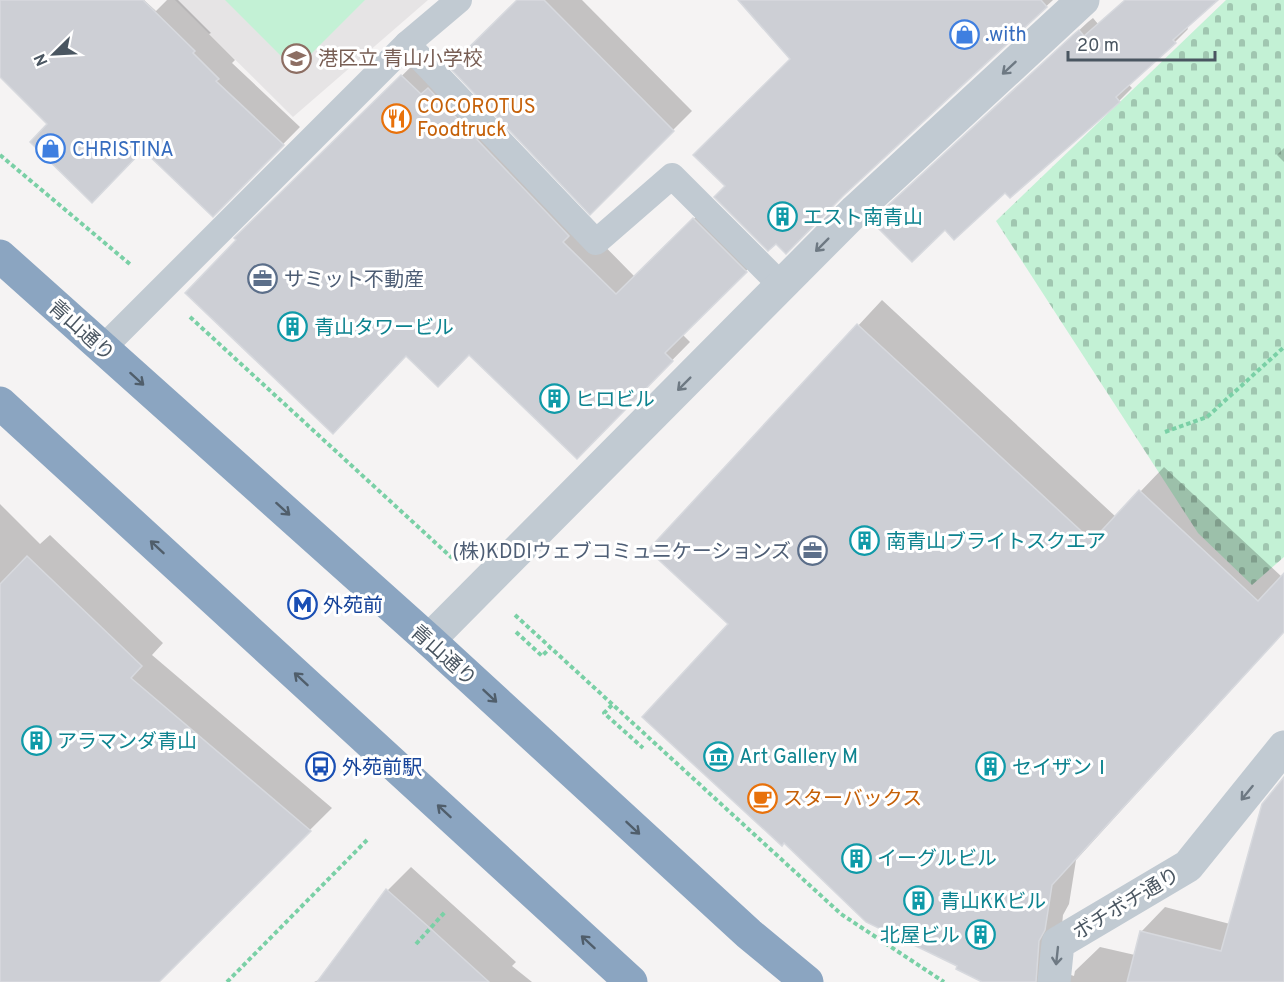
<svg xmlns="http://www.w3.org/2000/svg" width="1284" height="982" viewBox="0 0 1284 982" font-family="Overpass,'Noto Sans JP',sans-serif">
	<defs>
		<pattern id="cemetery-stones" width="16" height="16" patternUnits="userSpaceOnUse" patternTransform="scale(1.5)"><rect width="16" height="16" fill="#c3f1d5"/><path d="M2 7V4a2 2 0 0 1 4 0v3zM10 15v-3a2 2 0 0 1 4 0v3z" fill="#a0c6b0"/></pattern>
	</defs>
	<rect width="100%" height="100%" fill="#f5f3f3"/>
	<polygon fill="#e6e4e5" points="175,0 428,0 293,117"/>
	<polygon fill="#c3f1d5" points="225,0 365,0 295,70"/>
	<polygon fill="url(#cemetery-stones)" points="1226,0 1284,0 1284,557 1252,585 1198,533 996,221"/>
	<g fill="#0003">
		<polygon points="0,0 144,0 156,11 167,0 178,0 211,33 209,34 235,60 232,63 300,127 213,215 143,148 50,124 0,75"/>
		<polygon points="519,0 582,0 692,111 591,212"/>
		<polygon points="740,0 1053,0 844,194 727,186 792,59"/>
		<polygon points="1125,0 1216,0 1186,26 1188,29 1175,42 1128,84 1132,88 1119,101 1006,191 945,228 887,208 1088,22 1093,18 1098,24"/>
		<polygon points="420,58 635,277 712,201 764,253 682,334 690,342 577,457 469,353 407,355 236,238"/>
		<polygon points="1284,148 1284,162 1277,155"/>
		<polygon points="882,300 1116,517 1164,467 1282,577 1284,575 1284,632 1076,860 1069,904 1063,915 1059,955 1068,974 1074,976 1075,971 1100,947 1135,955 1141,932 1165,907 1230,924 1284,812 1284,982 985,982 958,965 730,624 650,550"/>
		<polygon points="0,504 40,544 50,535 163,643 152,655 332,808 157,982 0,982"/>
		<polygon points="411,867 516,962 512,966 532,982 314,982 321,979 388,890"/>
	</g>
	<g fill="#cdcfd5" stroke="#d7d9de" stroke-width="1.5">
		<polygon points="0,0 143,0 195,51 193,53 219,79 216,81 284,145 213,217 143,150 92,203 30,142 47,124 0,77"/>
		<polygon points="517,0 544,0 674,131 590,215 449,67"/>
		<polygon points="738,0 1041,0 1047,7 843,196 786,254 776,244 768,251 714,197 725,186 693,155 790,59"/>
		<polygon points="1125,0 1218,0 1173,40 1176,43 1116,97 1120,102 1010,198 1005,193 954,240 945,230 912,262 871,221 1073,35 1079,30 1084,36"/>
		<polygon points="401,75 421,94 428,88 569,236 563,242 616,294 693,218 747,272 665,353 673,361 577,459 469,355 438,387 406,356 333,434 185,293 236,240 234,238"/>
		<polygon points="857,324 1092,541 1139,490 1258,601 1284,573 1284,632 1052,885 1045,930 1039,941 1036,982 982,982 956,969 957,966 866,922 784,843 782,846 642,717 728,624 648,550"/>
		<polygon points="27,556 142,666 131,678 311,831 159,982 0,982 0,584"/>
		<polygon points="1284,777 1284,982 1127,982 1140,931 1221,951 1262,804"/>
		<polygon points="386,889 431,929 489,982 317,982"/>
	</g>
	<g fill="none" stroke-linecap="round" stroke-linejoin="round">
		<g stroke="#7ad0a6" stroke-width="4" stroke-dasharray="4.5 3" stroke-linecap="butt">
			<polyline points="0,155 131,265"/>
			<polyline points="190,317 452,558"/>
			<polyline points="1165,432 1207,417 1284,347"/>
			<polyline points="515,615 841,914 944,982"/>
			<polyline points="516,632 542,656 550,648"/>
			<polyline points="612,705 604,713 643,748"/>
			<polyline points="416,944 445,912"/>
			<polyline points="227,982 367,840"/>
		</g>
		<g stroke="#c1cad2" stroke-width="26">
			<polyline points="407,44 596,242 672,176 782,286"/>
			<polyline points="103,348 407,44 459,0"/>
		</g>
		<g stroke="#c1cad2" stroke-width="33">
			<polyline points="429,640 856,210 1083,0"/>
			<polyline points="1054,982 1058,943 1188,866 1284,747"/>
		</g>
		<g stroke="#8ba5c1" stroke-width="33">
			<polyline points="0,256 429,640 749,934 807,982"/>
			<polyline points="0,403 631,982"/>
		</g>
	</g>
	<defs><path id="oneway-shaft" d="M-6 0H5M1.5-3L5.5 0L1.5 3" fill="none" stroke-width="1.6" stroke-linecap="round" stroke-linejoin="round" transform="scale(1.5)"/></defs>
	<g stroke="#6e7983">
		<use href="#oneway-shaft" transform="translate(1009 68) rotate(137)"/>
		<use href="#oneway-shaft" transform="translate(822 245) rotate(135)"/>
		<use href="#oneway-shaft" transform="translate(684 384) rotate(135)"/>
		<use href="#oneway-shaft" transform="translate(1247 793) rotate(129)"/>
		<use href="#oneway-shaft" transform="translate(1057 956) rotate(96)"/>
	</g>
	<g stroke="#505e6b">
		<use href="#oneway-shaft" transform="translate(137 379) rotate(42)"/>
		<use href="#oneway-shaft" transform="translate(283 509) rotate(42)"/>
		<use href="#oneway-shaft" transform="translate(157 547) rotate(-137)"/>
		<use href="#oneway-shaft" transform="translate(301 679) rotate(-137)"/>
		<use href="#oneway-shaft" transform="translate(490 696) rotate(43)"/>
		<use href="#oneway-shaft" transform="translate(444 811) rotate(-137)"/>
		<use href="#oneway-shaft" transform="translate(633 828) rotate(43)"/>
		<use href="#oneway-shaft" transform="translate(588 942) rotate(-137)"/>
	</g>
	<defs>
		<symbol id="shop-ring" viewBox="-11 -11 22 22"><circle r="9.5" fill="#fff" stroke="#3f7fe0" stroke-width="1.5"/><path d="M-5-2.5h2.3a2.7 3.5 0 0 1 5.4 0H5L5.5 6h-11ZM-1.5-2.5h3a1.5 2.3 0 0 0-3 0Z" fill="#3f7fe0"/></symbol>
		<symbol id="school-ring" viewBox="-11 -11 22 22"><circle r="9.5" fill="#fff" stroke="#8d6e63" stroke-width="1.5"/><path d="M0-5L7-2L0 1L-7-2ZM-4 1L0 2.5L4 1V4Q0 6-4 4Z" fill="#8d6e63"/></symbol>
		<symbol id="restaurant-ring" viewBox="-11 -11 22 22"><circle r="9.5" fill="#fff" stroke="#e8710a" stroke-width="1.5"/><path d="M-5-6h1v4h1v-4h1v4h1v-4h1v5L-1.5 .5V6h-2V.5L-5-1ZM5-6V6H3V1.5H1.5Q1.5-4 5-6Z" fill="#e8710a"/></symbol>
		<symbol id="building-ring" viewBox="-11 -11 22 22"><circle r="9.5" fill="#fff" stroke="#0f9aa8" stroke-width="1.5"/><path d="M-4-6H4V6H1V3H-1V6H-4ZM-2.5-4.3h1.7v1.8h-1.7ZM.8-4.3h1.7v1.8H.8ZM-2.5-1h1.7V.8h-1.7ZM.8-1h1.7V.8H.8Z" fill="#0f9aa8"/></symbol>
		<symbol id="office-ring" viewBox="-11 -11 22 22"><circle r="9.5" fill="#fff" stroke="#5c6f8a" stroke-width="1.5"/><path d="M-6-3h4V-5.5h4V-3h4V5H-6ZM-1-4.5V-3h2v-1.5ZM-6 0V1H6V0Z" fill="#5c6f8a"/></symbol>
		<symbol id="metro-ring" viewBox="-11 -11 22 22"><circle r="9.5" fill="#fff" stroke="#1a4fb4" stroke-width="1.5"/><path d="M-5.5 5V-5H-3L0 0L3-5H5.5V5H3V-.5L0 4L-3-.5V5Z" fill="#1a4fb4"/></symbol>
		<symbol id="museum-ring" viewBox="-11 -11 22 22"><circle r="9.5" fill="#fff" stroke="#0f9aa8" stroke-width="1.5"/><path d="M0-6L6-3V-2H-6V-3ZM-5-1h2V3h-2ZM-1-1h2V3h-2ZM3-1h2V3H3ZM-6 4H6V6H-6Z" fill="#0f9aa8"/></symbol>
		<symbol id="bus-ring" viewBox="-11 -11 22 22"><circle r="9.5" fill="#fff" stroke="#1a4fb4" stroke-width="1.5"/><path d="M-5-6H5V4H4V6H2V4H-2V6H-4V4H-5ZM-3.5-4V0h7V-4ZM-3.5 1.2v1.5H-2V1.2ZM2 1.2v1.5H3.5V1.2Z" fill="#1a4fb4"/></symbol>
		<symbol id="cafe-ring" viewBox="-11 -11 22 22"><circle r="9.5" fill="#fff" stroke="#e8710a" stroke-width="1.5"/><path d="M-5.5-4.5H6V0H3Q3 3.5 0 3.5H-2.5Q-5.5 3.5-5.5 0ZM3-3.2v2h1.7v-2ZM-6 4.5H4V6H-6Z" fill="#e8710a"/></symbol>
	</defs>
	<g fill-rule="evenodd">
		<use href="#shop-ring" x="948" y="18" width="33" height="33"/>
		<use href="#school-ring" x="280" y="42" width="33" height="33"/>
		<use href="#restaurant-ring" x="380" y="102" width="33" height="33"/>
		<use href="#shop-ring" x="34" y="132" width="33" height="33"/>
		<use href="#building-ring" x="766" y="200" width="33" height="33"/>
		<use href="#office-ring" x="246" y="262" width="33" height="33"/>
		<use href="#building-ring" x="276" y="310" width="33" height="33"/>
		<use href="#building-ring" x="538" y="382" width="33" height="33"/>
		<use href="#building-ring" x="848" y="524" width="33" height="33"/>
		<use href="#office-ring" x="796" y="534" width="33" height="33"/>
		<use href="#metro-ring" x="286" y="588" width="33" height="33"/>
		<use href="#building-ring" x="20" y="724" width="33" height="33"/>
		<use href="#museum-ring" x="702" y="740" width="33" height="33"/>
		<use href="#bus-ring" x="304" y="750" width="33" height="33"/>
		<use href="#building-ring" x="974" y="750" width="33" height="33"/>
		<use href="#cafe-ring" x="746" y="782" width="33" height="33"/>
		<use href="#building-ring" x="840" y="842" width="33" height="33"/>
		<use href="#building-ring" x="902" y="884" width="33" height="33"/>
		<use href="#building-ring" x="964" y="918" width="33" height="33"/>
	</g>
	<g text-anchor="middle" stroke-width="6" stroke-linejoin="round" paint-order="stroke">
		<g font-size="20" fill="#366cbe" stroke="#fff" text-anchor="start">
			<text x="985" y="41">.with</text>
			<text x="72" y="156">CHRISTINA</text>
		</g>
		<g font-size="20" fill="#785e54" stroke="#fff" text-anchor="start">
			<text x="318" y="65">港区立 青山小学校</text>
		</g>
		<g font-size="20" fill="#c56008" stroke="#fff" text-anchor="start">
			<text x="417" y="113">COCOROTUS<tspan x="417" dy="23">Foodtruck</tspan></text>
			<text x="783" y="805">スターバックス</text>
		</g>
		<g font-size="20" fill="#0d838f" stroke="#fff" text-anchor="start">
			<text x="803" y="224">エスト南青山</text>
			<text x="314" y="334">青山タワービル</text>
			<text x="575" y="406">ヒロビル</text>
			<text x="886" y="548">南青山ブライトスクエア</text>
			<text x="57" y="748">アラマンダ青山</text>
			<text x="739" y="763">Art Gallery M</text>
			<text x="1012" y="774">セイザンⅠ</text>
			<text x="877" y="865">イーグルビル</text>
			<text x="940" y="908">青山KKビル</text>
			<text x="960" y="942" text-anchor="end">北屋ビル</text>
		</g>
		<g font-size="20" fill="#4e5e75" stroke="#fff" text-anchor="start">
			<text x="284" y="286">サミット不動産</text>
			<text x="791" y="558" text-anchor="end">(株)KDDIウェブコミュニケーションズ</text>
		</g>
		<g font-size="20" fill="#4a5661" stroke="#fff">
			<text transform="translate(82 330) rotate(42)" y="7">青山通り</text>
			<text transform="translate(444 655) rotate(42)" y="7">青山通り</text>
			<text transform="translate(1126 903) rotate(-31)" y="7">ボチボチ通り</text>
		</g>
		<g font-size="20" fill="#164399" stroke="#fff" text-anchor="start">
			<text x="323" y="612">外苑前</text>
			<text x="342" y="774">外苑前駅</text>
		</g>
	</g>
	<g transform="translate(54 54) rotate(246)" stroke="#ffffff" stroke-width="4.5" paint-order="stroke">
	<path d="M0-4.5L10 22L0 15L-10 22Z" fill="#4a5661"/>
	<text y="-9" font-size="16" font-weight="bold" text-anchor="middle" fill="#4a5661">N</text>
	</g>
	<path d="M1068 51v9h147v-9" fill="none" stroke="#4a5661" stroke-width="3"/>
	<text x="1077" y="51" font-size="18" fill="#4a5661" stroke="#ffffff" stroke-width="4.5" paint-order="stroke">20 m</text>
</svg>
